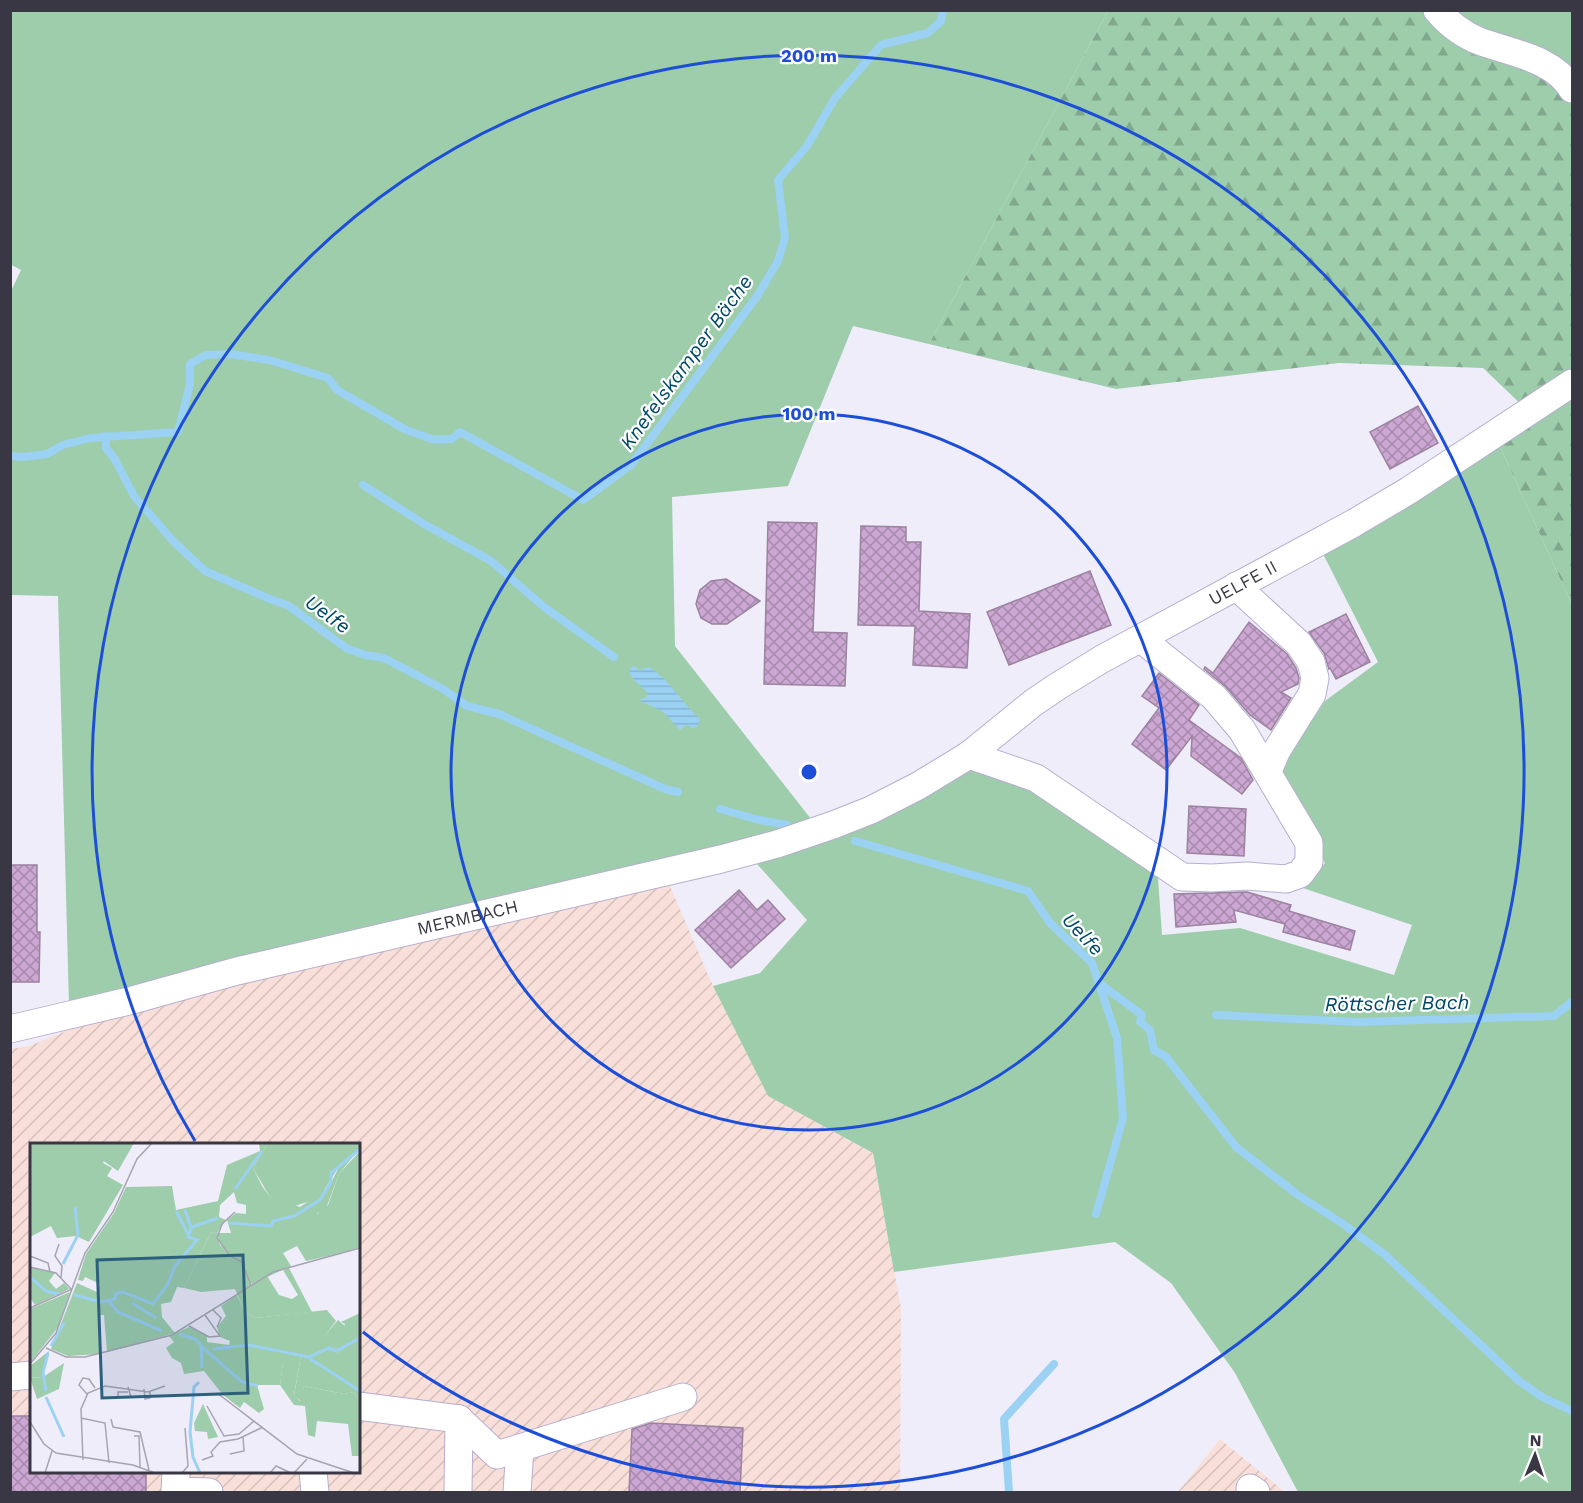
<svg xmlns="http://www.w3.org/2000/svg" width="1583" height="1503" viewBox="0 0 1583 1503" font-family="'Work Sans',sans-serif">
	<defs>
		<pattern id="industrial-furrows" width="10" height="10" patternUnits="userSpaceOnUse" patternTransform="scale(1.5)"><rect width="10" height="10" fill="#f9dfd9"/><path d="M-1 1l2-2M0 10L10 0M9 11l2-2" fill="none" stroke="#d6c0bc"/></pattern>
		<pattern id="forest-firs" width="22" height="20" patternUnits="userSpaceOnUse" patternTransform="scale(1.5)"><rect width="22" height="20" fill="#9dcdab"/><path d="M5 1l3.5 6h-7zM16 11l3.5 6h-7z" fill="#81a78d"/></pattern>
		<pattern id="water-rules" width="6" height="5" patternUnits="userSpaceOnUse" patternTransform="scale(1.5)"><rect width="6" height="5" fill="#9bd1f3"/><path d="M0 2.5h6" fill="none" stroke="#86b4d2"/></pattern>
		<pattern id="building-cross-hatch" width="8" height="8" patternUnits="userSpaceOnUse" patternTransform="scale(1.5)"><rect width="8" height="8" fill="#cca7d3"/><path d="M0 0l8 8M0 8l8-8" fill="none" stroke="#a789ad"/></pattern>
	</defs>
	<rect width="100%" height="100%" fill="#f0edfb"/>
	<g fill="url(#industrial-furrows)" fill-rule="evenodd">
		<path d="M 666,877 L 713,986 L 768,1096 L 873,1153 L 901,1309 L 900,1492 L 11,1492 L 11,1049 L 29,1046 L 130,1005 ZM 32,1144 L 358,1144 L 358,1472 L 32,1472 Z"/>
		<polygon points="1220,1439 1285,1492 1178,1492"/>
	</g>
	<g fill="#9dcdab">
		<polygon points="11,11 1108,11 929,344 853,326 788,486 672,497 675,646 815,824 69,1006 58,596 11,595 10,293 21,270 10,264"/>
		<polygon points="1441,11 1572,11 1572,82"/>
		<polygon points="1497,440 1572,605 1572,1492 1298,1492 1235,1373 1171,1283 1115,1242 894,1272 873,1153 768,1096 713,986 760,973 807,920 750,856 970,760 1035,782 1157,864 1162,935 1240,928 1394,975 1412,925 1303,888 1325,863 1275,776 1325,701 1378,662 1319,546"/>
	</g>
	<g fill="url(#forest-firs)">
		<polygon points="1108,11 1434,11 1524,57 1572,95 1572,379 1527,410 1483,368 1339,363 1116,389 929,344"/>
		<polygon points="1572,390 1572,605 1497,440"/>
	</g>
	<path fill="url(#water-rules)" d="M 634,666 L 639,670 L 649,667 C 670,680 682,703 700,719 L 698,726 L 693,728 L 686,725 L 680,730 L 663,712 L 639,700 L 647,697 L 647,692 L 635,681 L 629,673 L 630,669 Z"/>
	<g fill="none" stroke-linecap="round" stroke-linejoin="round">
		<g stroke="#9bd1f3" stroke-width="8">
			<polyline points="106,436 106,448 114,458 134,496 173,541 205,571 270,599 289,606 346,648 365,655 384,658 443,689 467,706 499,714 665,789 678,792"/>
			<polyline points="10,456 23,457 47,454 63,445 90,438 178,432 190,384 190,364 206,355 230,354 269,360 328,378 337,390 406,430 432,439 452,439 460,432 583,500 631,465 758,295 778,261 785,238 778,180 807,146 835,98 881,45 928,33 941,21 943,10"/>
			<polyline points="363,485 424,524 491,561 544,607 614,657"/>
			<polyline points="720,809 759,820 787,825"/>
			<polyline points="855,841 1028,891 1050,923 1092,963 1117,1038 1123,1118 1096,1214"/>
			<polyline points="1099,983 1142,1015 1140,1022 1150,1030 1154,1050 1166,1057 1236,1147 1298,1195 1343,1224 1384,1254 1519,1381 1542,1397 1572,1411"/>
			<polyline points="1216,1015 1358,1022 1554,1016 1572,1002"/>
			<polyline points="1009,1492 1004,1419 1054,1364"/>
		</g>
	</g>
	<g fill="url(#building-cross-hatch)" stroke="#9b839f" stroke-width="1.5">
		<polygon points="1418,406 1438,443 1390,469 1370,432"/>
		<polygon points="768,522 817,523 813,632 847,633 845,686 764,684"/>
		<polygon points="861,526 906,527 906,542 921,542 919,611 970,614 967,668 913,665 915,626 858,625"/>
		<polygon points="1090,571 1111,625 1009,665 987,612"/>
		<polygon points="726,579 760,601 727,624 712,624 701,618 696,604 700,590 711,581"/>
		<polygon points="1346,614 1370,662 1336,679 1330,668 1329,669 1324,653 1309,632"/>
		<polygon points="1249,622 1287,654 1296,668 1299,678 1298,684 1281,692 1291,698 1271,730 1250,715 1226,687 1204,669 1205,667 1213,673"/>
		<polygon points="1159,673 1199,705 1189,720 1241,758 1253,780 1242,794 1191,756 1192,736 1166,770 1132,744 1159,708 1142,696"/>
		<polygon points="1189,806 1246,809 1244,856 1187,853"/>
		<polygon points="10,865 37,865 37,932 40,932 39,982 10,982"/>
		<polygon points="739,890 757,910 768,900 785,919 731,968 695,930"/>
		<polygon points="1247,892 1291,905 1289,911 1355,931 1350,950 1283,932 1285,924 1234,910 1236,922 1176,927 1174,894"/>
		<polygon points="10,1416 32,1416 32,1472 146,1472 146,1492 10,1492"/>
		<polygon points="651,1423 743,1428 740,1492 629,1492 632,1429"/>
	</g>
	<g fill="none" stroke-linecap="round" stroke-linejoin="round">
		<defs>
			<g id="minor">
				<path d="M 1437,10 C 1448,23 1464,35 1479,41 C 1511,53 1553,58 1572,89"/>
				<polyline points="1236,586 1299,644 1311,662 1315,678 1312,694 1277,750 1268,771"/>
				<polyline points="969,755 1036,778 1182,877 1212,878 1247,876 1286,879 1300,874 1309,862 1309,843 1242,730 1214,697 1141,639"/>
				<path id="s1" d="M 10,1029 L 129,1001 L 237,971 L 721,859 L 777,844 L 833,825 L 871,810 L 918,786 L 969,755 L 1033,703 L 1058,686 L 1102,659 L 1354,523 L 1408,491 L 1572,383"/>
				<polyline points="10,1377 32,1375"/>
				<polyline points="358,1406 459,1419"/>
				<polyline points="459,1419 497,1455 683,1397"/>
				<polyline points="176,1472 175,1491 209,1492"/>
				<polyline points="313,1472 315,1492"/>
				<polyline points="1250,1488 1256,1492"/>
				<polyline points="458,1492 459,1419"/>
				<polyline points="517,1492 520,1448"/>
			</g>
		</defs>
		<use href="#minor" stroke="#b7aed0" stroke-width="29"/>
		<use href="#minor" stroke="#fff" stroke-width="27"/>
	</g>
	<g fill="none" stroke="#1d4ed8" stroke-width="3">
		<circle cx="809" cy="772" r="358"/>
		<path d="M195 1141A716 716 0 1 1 363 1332"/>
	</g>
	<g text-anchor="middle" stroke-width="4.5" stroke-linejoin="round" paint-order="stroke">
		<g font-size="18" fill="#3a3745" stroke="#fff">
			<text dy="6" stroke="none"><textPath href="#s1" startOffset="1326">UELFE II</textPath></text>
			<text dy="6" stroke="none"><textPath href="#s1" startOffset="471">MERMBACH</textPath></text>
		</g>
		<g font-size="20" font-style="italic" fill="#004868" stroke="#fff">
			<text transform="translate(686 362) rotate(-54)" y="7">Knefelskamper Bäche</text>
			<text transform="translate(328 614) rotate(36)" y="7">Uelfe</text>
			<text transform="translate(1083 934) rotate(47)" y="7">Uelfe</text>
			<text transform="translate(1397 1003) rotate(-1)" y="7">Röttscher Bach</text>
		</g>
	</g>
	<g transform="translate(30 1143)">
		<rect width="330" height="330" fill="#f0edfb"/>
		<path d="M 81,0 L 73,20 L 82,25 L 77,33 L 93,42 L 59,99 L 46,93 L 27,95 L 21,83 L 0,94 L 0,1 ZM 229,0 L 238,0 L 223,25 L 232,43 L 240,54 L 270,64 L 299,44 L 310,22 L 330,5 L 309,31 L 295,68 L 287,70 L 308,111 L 276,118 L 267,103 L 253,110 L 261,123 L 222,141 L 191,103 L 187,91 L 181,89 L 154,145 L 147,144 L 141,159 L 131,161 L 132,174 L 145,190 L 77,209 L 74,172 L 68,172 L 70,211 L 38,213 L 21,206 L 47,140 L 67,149 L 70,141 L 55,134 L 53,138 L 48,137 L 49,133 L 56,111 L 84,70 L 96,44 L 142,43 L 146,67 L 188,58 L 197,22 L 230,8 ZM 204,49 L 207,60 L 216,62 L 216,71 L 206,70 L 197,77 L 201,90 L 187,90 L 196,77 L 189,74 L 190,62 ZM 0,124 L 25,130 L 19,138 L 26,146 L 34,140 L 39,146 L 5,162 L 0,155 ZM 40,149 L 29,183 L 0,220 L 0,166 ZM 207,152 L 215,169 L 225,175 L 297,167 L 306,178 L 296,191 L 293,208 L 306,205 L 315,181 L 311,179 L 330,170 L 330,191 L 307,211 L 330,239 L 330,260 L 324,249 L 314,251 L 274,243 L 271,258 L 264,253 L 271,213 L 261,211 L 253,220 L 250,242 L 227,242 L 234,266 L 229,270 L 214,259 L 210,265 L 193,252 L 174,228 L 154,231 L 151,220 L 142,215 L 136,205 L 144,199 L 139,193 L 159,184 L 177,193 L 177,199 L 199,202 L 200,198 L 190,194 L 187,184 L 196,173 L 191,163 ZM 19,208 L 13,234 L 0,235 L 0,223 ZM 173,261 L 188,294 L 178,296 L 177,289 L 165,288 L 164,280 Z" fill="#9dcdab" fill-rule="evenodd"/>
		<path d="M 81,0 L 104,0 L 88,28 L 72,17 ZM 238,0 L 330,0 L 330,5 L 310,22 L 289,55 L 262,64 L 240,54 L 223,25 ZM 330,8 L 330,104 L 308,111 L 286,72 L 298,62 L 309,31 ZM 181,89 L 187,91 L 190,102 L 200,114 L 213,120 L 221,142 L 237,133 L 249,152 L 262,156 L 268,152 L 253,127 L 259,125 L 282,169 L 225,175 L 215,169 L 205,146 L 171,149 L 154,145 ZM 308,177 L 315,183 L 310,199 L 306,205 L 290,208 L 296,191 ZM 330,191 L 329,213 L 330,239 L 313,224 L 307,211 ZM 254,211 L 271,213 L 264,252 L 270,258 L 274,243 L 314,251 L 324,249 L 330,260 L 330,313 L 322,313 L 318,281 L 287,278 L 285,294 L 278,292 L 275,263 L 264,262 L 250,242 ZM 34,220 L 29,246 L 7,256 L 0,235 L 13,234 Z" fill="#9dcdab"/>
		<path fill="none" stroke="#9bd1f3" stroke-width="3" d="M 205,46 L 232,8M 155,67 L 161,85M 146,68 L 158,91M 199,80 L 241,83 L 243,78 L 264,73 L 290,57 L 301,39 L 301,30 L 330,6M 33,121 L 48,92 L 45,64M 0,134 L 16,148 L 29,151M 44,152 L 71,159 L 85,156 L 86,150 L 93,149 L 123,161 L 138,141 L 145,123 L 167,97 L 158,94 L 162,84 L 188,75M 78,157 L 88,169 L 132,188M 102,160 L 126,175M 149,191 L 165,196 L 171,202 L 172,225M 21,203 L 34,180M 172,204 L 212,239 L 228,243M 183,206 L 219,202 L 279,214 L 299,205 L 306,208 L 330,195M 279,215 L 330,248M 169,239 L 164,244 L 160,289 L 163,314 L 170,330M 16,248 L 13,230 L 18,210M 16,254 L 34,294"/>
		<path fill="none" stroke="#a7a4b2" stroke-width="1.5" d="M 205,69 L 192,81 L 187,95 L 200,113 L 212,119 L 221,142M 29,101 L 25,113 L 32,123 L 31,135M 0,113 L 18,120 L 20,129M 0,124 L 26,130 L 41,146M 0,165 L 42,146M 183,167 L 191,175 L 187,184M 159,183 L 179,194 L 190,193 L 175,172M 16,205 L 36,214 L 55,214 L 142,192 L 243,129 L 330,105M 0,221 L 26,190 L 55,110 L 83,69 L 107,16 L 122,0M 114,246 L 115,256 L 120,255 L 120,249M 98,249 L 88,249 L 88,254 L 101,254 L 98,244M 187,250 L 267,311 L 324,330M 57,251 L 49,242 L 53,235 L 59,236 L 65,245M 177,263 L 194,293 L 209,291 L 224,278M 51,275 L 75,280 L 79,320M 81,276 L 83,284 L 110,289 L 119,327M 0,279 L 14,301 L 26,310 L 103,322 L 125,330M 104,293 L 109,293 L 110,324M 200,311 L 214,308 L 213,294M 53,317 L 51,266 L 58,250 L 75,243 L 118,249 L 135,243M 172,317 L 183,313 L 181,309 L 190,299 L 208,296 L 233,284M 15,330 L 22,308M 152,330 L 158,323 L 155,285M 240,330 L 246,323 L 261,330M 264,330 L 277,316"/>
		<path fill="#2d607d" fill-opacity="0.15" stroke="#2d607d" stroke-width="3" d="M 213,112 L 218,250 L 72,255 L 67,117 Z"/>
		<rect width="330" height="330" fill="none" stroke="#3a3745" stroke-width="3"/>
	</g>
	<circle cx="809" cy="772" r="9" fill="#1d4ed8" stroke="#fff" stroke-width="3"/>
	<g font-size="18" text-anchor="middle" font-weight="bold" fill="#1d4ed8" stroke="#fff" stroke-width="4.5" stroke-linejoin="round" paint-order="stroke">
		<text x="809" y="62">200 m</text>
		<text x="809" y="420">100 m</text>
	</g>
	<rect width="1583" height="1503" fill="none" stroke="#3a3745" stroke-width="24"/>
	<g transform="translate(1535 1455) rotate(2)" stroke="#ffffff" stroke-width="4.5" paint-order="stroke">
	<path d="M0-4.5L10 22L0 15L-10 22Z" fill="#3a3745"/>
	<text y="-9" font-size="16" font-weight="bold" text-anchor="middle" fill="#3a3745">N</text>
	</g>
</svg>
